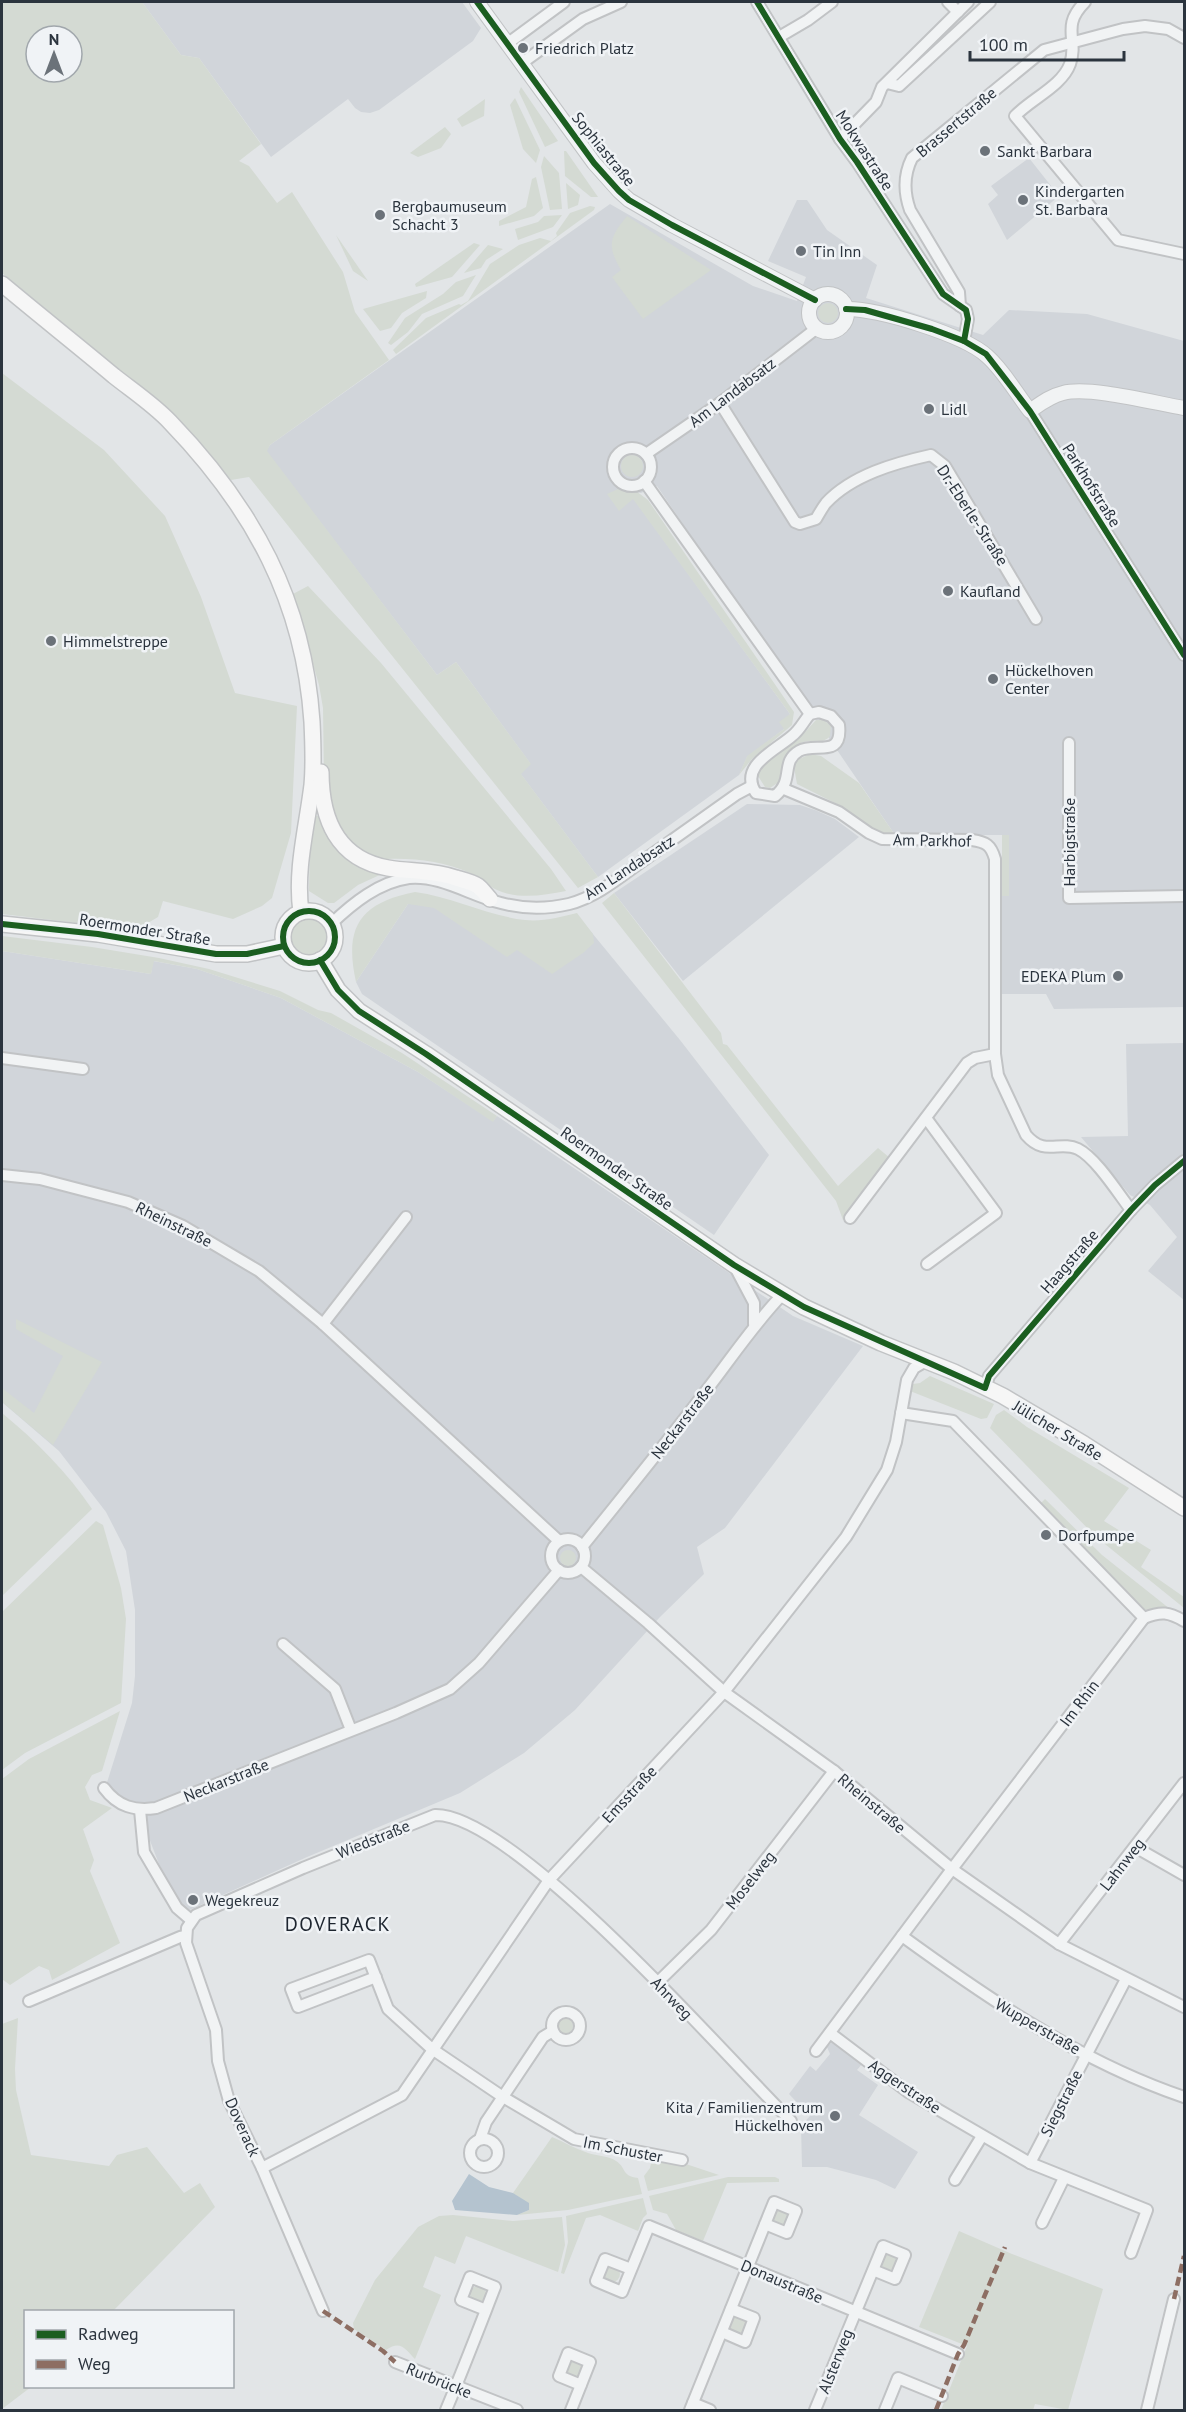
<svg xmlns="http://www.w3.org/2000/svg" width="1186" height="2412" viewBox="0 0 1186 2412" font-family="'PT Sans',sans-serif">
	<rect width="100%" height="100%" fill="#e2e5e7"/>
	<g fill="#d1d5da">
		<polygon points="142,2 462,2 481,28 473,41 379,110 370,113 361,112 355,108 348,99 271,157 199,58 181,55"/>
		<polygon points="1029,158 1059,196 1007,240 988,204 998,195 991,186"/>
		<polygon points="797,200 807,200 827,230 877,265 866,298 983,335 1009,310 1087,314 1184,341 1184,1007 1054,1009 1046,994 1002,994 1002,896 1009,896 1009,835 895,835 657,486 641,493 618,489 633,498 790,714 784,729 747,757 739,775 598,877 520,773 530,763 456,662 437,675 266,451 270,445 610,204 753,286 797,301 806,277 768,261"/>
		<polygon points="747,804 800,805 815,810 835,819 859,837 683,981 614,893"/>
		<polygon points="424,901 497,933 583,922 680,1040 769,1155 714,1235 362,994 356,982 408,904"/>
		<polygon points="2,951 151,974 153,961 197,969 281,998 418,1072 493,1121 497,1116 793,1316 863,1346 725,1528 697,1547 704,1574 660,1617 575,1710 524,1753 460,1793 307,1857 185,1912 159,1864 139,1812 104,1792 132,1703 135,1676 135,1610 126,1551 106,1512 59,1451 2,1402"/>
		<polygon points="1184,1043 1184,1300 1148,1271 1177,1237 1150,1205 1130,1195 1081,1137 1128,1136 1126,1044"/>
		<polygon points="832,2042 862,2064 857,2070 878,2085 859,2115 918,2152 895,2189 876,2180 827,2167 802,2167 801,2126 810,2116 789,2094 810,2066 816,2071 830,2054 827,2047"/>
	</g>
	<g fill="#d4dad3" fill-rule="evenodd">
		<path d="M 2,2 L 142,2 L 181,55 L 199,58 L 261,144 L 239,161 L 249,166 L 277,203 L 292,192 L 343,272 L 355,312 L 389,360 L 270,445 L 267,451 L 437,675 L 456,662 L 531,764 L 521,774 L 598,877 L 578,888 L 249,477 L 231,480 C 163,401 81,338 2,273 ZM 36,36 L 72,36 L 72,72 L 36,72 Z"/>
		<polygon points="521,87 558,141 545,147 519,92"/>
		<polygon points="515,98 540,150 536,163 523,149 510,105"/>
		<polygon points="485,99 484,116 462,127 457,119"/>
		<polygon points="445,127 451,134 441,148 418,157 410,153"/>
		<polygon points="564,151 566,151 598,197 591,197 565,176"/>
		<polygon points="544,156 559,173 562,209 550,210 541,167"/>
		<polygon points="536,177 543,208 534,216 499,226 499,221 526,207 532,179"/>
		<polygon points="566,183 580,195 578,205 568,209"/>
		<polygon points="590,206 595,207 594,210 396,354 393,350 426,318 459,304 461,305 468,301 490,264 519,245 540,238 551,241 557,236 556,233 570,213"/>
		<polygon points="562,215 553,227 518,240 515,229 538,222 544,216"/>
		<path d="M 627,216 L 711,270 L 643,319 L 612,277 L 621,270 C 607,246 609,238 627,216 Z"/>
		<polygon points="336,235 368,281 353,271"/>
		<polygon points="474,243 480,245 452,277 416,287 415,284"/>
		<polygon points="488,245 503,249 486,260 481,268 464,273"/>
		<polygon points="476,275 463,296 422,314 408,332 391,345 388,343 405,318 443,294 456,282"/>
		<polygon points="427,291 426,298 402,313 391,328 380,331 363,309"/>
		<circle cx="828" cy="313" r="10"/>
		<polygon points="2,373 104,450 165,516 201,597 235,693 297,706 291,833 272,898 262,906 233,919 163,901 158,917 136,930 2,914"/>
		<circle cx="632" cy="466" r="11"/>
		<polygon points="618,489 636,491 648,500 794,712 792,725 752,759 739,775 747,756 784,729 779,722 790,714 633,499 619,511 607,494"/>
		<path d="M 308,586 L 381,663 L 551,869 L 566,891 C 545,895 523,899 502,892 C 490,888 481,879 470,873 C 445,862 415,858 388,859 L 385,863 L 358,852 L 338,832 L 324,778 L 323,708 L 319,685 L 293,594 Z"/>
		<path d="M 816,720 L 824,720 L 831,726 L 830,736 C 825,742 820,741 812,741 C 788,741 782,762 779,782 L 770,788 L 765,787 L 758,776 L 759,770 L 765,761 L 806,731 Z"/>
		<polygon points="810,754 821,756 859,783 895,835 880,835 841,806 797,784 794,767 797,760"/>
		<polygon points="315,816 321,816 384,873 358,885 334,903 328,903 309,891 310,846"/>
		<rect x="1002" y="835" width="7" height="61"/>
		<path d="M 415,892 C 453,897 488,916 525,920 C 542,922 561,917 577,913 L 593,934 L 594,943 L 583,953 L 552,974 L 517,950 L 507,957 L 434,908 L 408,904 L 356,982 C 344,928 359,903 415,892 Z"/>
		<polygon points="614,893 721,1033 723,1044 727,1045 838,1186 878,1148 890,1158 843,1220 836,1201 602,903"/>
		<circle cx="309" cy="936" r="19"/>
		<polygon points="2,936 92,947 159,958 209,969 280,991 318,1010 331,1013 402,1053 497,1116 493,1122 418,1072 281,998 197,969 154,961 151,974 2,951"/>
		<polygon points="16,1319 102,1362 53,1445 2,1402 2,1388 34,1413 63,1356 16,1329"/>
		<polygon points="930,1376 994,1404 987,1418 981,1419 910,1391 913,1384 920,1383"/>
		<polygon points="1004,1410 1027,1427 1129,1488 1104,1521 1151,1550 1141,1567 1184,1597 1184,1608 1095,1536 990,1428 996,1415"/>
		<path d="M 2,1413 C 36,1441 67,1472 92,1509 L 2,1596 Z"/>
		<polygon points="1045,1499 1102,1555 1170,1609 1141,1610 1040,1504"/>
		<polygon points="96,1521 103,1525 121,1588 126,1619 121,1703 25,1753 2,1770 2,1612"/>
		<circle cx="568" cy="1558" r="8"/>
		<polygon points="120,1711 102,1771 92,1775 85,1787 90,1800 112,1808 83,1829 94,1860 90,1871 120,1943 52,1980 49,1970 39,1966 10,1985 2,1979 2,1779 29,1759"/>
		<circle cx="565" cy="2026" r="8"/>
		<polygon points="18,2018 15,2069 16,2090 31,2155 109,2166 117,2155 147,2147 184,2193 200,2183 215,2207 113,2311 26,2312 26,2386 31,2387 2,2409 2,2024"/>
		<path d="M 552,2137 C 564,2142 576,2149 588,2153 C 597,2156 609,2156 616,2161 C 627,2168 621,2176 638,2178 L 642,2194 L 568,2210 L 517,2215 L 529,2210 L 529,2204 L 513,2193 Z"/>
		<polygon points="652,2159 686,2164 719,2175 648,2191 644,2176 650,2168"/>
		<polygon points="728,2177 775,2177 779,2179 779,2182 727,2183 703,2241 676,2230 667,2214 653,2210 649,2196"/>
		<polygon points="643,2198 647,2214 643,2218 638,2231 600,2215 586,2218 564,2274 561,2273 568,2242 566,2216"/>
		<circle cx="780" cy="2218" r="8"/>
		<path d="M 453,2215 L 513,2221 L 562,2217 L 565,2245 L 558,2272 L 466,2236 L 455,2264 L 435,2256 L 423,2287 L 441,2295 L 415,2359 C 406,2350 401,2339 386,2350 L 354,2329 L 353,2323 L 375,2280 L 418,2227 L 439,2216 Z"/>
		<polygon points="959,2231 1012,2254 1103,2289 1068,2410 1035,2404 1033,2410 941,2410 967,2346 919,2327"/>
		<circle cx="889" cy="2262" r="8"/>
		<circle cx="612" cy="2274" r="8"/>
		<circle cx="478" cy="2294" r="8"/>
		<circle cx="738" cy="2325" r="8"/>
		<circle cx="574" cy="2369" r="8"/>
	</g>
	<polygon fill="#b4c3cf" points="469,2174 489,2187 513,2193 529,2203 529,2210 517,2215 455,2210 452,2201"/>
	<g fill="none" stroke-linecap="round" stroke-linejoin="round">
		<defs>
			<g id="minor">
				<polyline points="757,2 840,139 857,162 943,294 966,310 968,319 964,341"/>
				<polyline points="948,2 958,12"/>
				<path d="M 1085,2 C 1060,27 1079,39 1070,64 C 1062,86 1031,99 1015,116 L 1118,240 L 1184,254"/>
				<polyline points="779,37 808,20 832,2"/>
				<polyline points="507,44 564,2"/>
				<polyline points="522,63 583,19 621,2"/>
				<polyline points="887,83 899,86 990,2"/>
				<polyline points="840,139 876,102 882,87 968,2"/>
				<path d="M 960,306 L 959,292 L 910,210 C 904,193 903,176 912,158 L 1044,50 L 1123,29 L 1145,26 L 1168,29 L 1184,38"/>
				<path d="M 720,403 L 795,522 L 800,524 L 816,519 C 819,514 822,508 826,503 C 852,475 895,463 931,455 L 945,466 L 954,481 L 1036,619"/>
				<polyline points="1030,411 1184,655"/>
				<circle cx="632" cy="467" r="19"/>
				<polyline points="646,454 720,403 817,328"/>
				<polyline points="644,481 810,714"/>
				<path d="M 819,712 L 831,716 L 839,725 C 843,759 815,742 799,751 C 780,762 795,780 775,796 L 756,793 C 738,766 775,751 792,736 C 800,730 803,722 810,714 Z"/>
				<polyline points="1069,743 1069,898 1184,896"/>
				<path d="M 784,789 L 839,812 L 869,833 L 882,839 L 972,840 C 986,842 991,845 995,859 L 995,1054 L 998,1075 L 1026,1135 C 1045,1157 1059,1140 1078,1149 C 1096,1158 1118,1193 1131,1210"/>
				<path d="M 331,924 C 353,903 379,882 409,878 C 441,875 471,896 501,903 C 523,909 547,909 569,904 C 597,897 621,876 644,860 C 675,838 706,816 737,794 L 752,786"/>
				<polyline points="2,1058 83,1069"/>
				<polyline points="926,1118 996,1213 927,1264"/>
				<polyline points="2,1175 40,1179 128,1202 183,1226 259,1271 323,1324 559,1541"/>
				<polyline points="850,1218 967,1063 975,1058 995,1054"/>
				<polyline points="736,1269 754,1303 754,1324"/>
				<polyline points="323,1324 406,1217"/>
				<polyline points="985,1388 989,1376 1131,1210 1155,1185 1184,1161"/>
				<circle cx="568" cy="1556" r="17"/>
				<path d="M 582,1547 C 622,1497 663,1447 702,1396 C 729,1362 752,1326 782,1295"/>
				<polyline points="581,1567 648,1623 724,1692 834,1771 952,1869 1059,1944 1184,2007"/>
				<path d="M 1144,1618 C 1161,1611 1169,1612 1184,1621"/>
				<polyline points="283,1644 335,1689 351,1730"/>
				<path d="M 104,1788 C 118,1807 135,1811 156,1808 L 396,1713 L 450,1689 L 479,1663 L 559,1570"/>
				<polyline points="140,1810 144,1852 177,1908 191,1920"/>
				<polyline points="1135,1847 1184,1875"/>
				<path d="M 902,1936 C 990,2000 1081,2062 1184,2097"/>
				<polyline points="1059,1944 1184,1783"/>
				<polyline points="376,1977 298,2007 291,1989 369,1960 388,2009 432,2049 503,2097 574,2139 682,2160"/>
				<polyline points="658,1982 711,1930 834,1771"/>
				<polyline points="29,2001 180,1937 186,1936"/>
				<circle cx="566" cy="2026" r="14"/>
				<polyline points="830,2033 908,2092 1030,2163 1147,2210 1131,2253"/>
				<polyline points="816,2051 952,1869 1144,1618 953,1421 901,1413"/>
				<circle cx="484" cy="2153" r="14"/>
				<polyline points="480,2139 486,2122 543,2037 553,2031"/>
				<polyline points="1030,2163 1126,1979"/>
				<polyline points="262,2168 402,2095 549,1880 724,1692 846,1537 887,1470 896,1442 907,1380 914,1368 926,1361"/>
				<polyline points="955,2180 982,2136"/>
				<polyline points="1042,2223 1064,2178"/>
				<polyline points="631,2269 605,2259 596,2281 622,2292 649,2226 958,2354"/>
				<path d="M 323,2311 L 262,2168 L 229,2101 L 218,2061 L 216,2030 L 186,1943 L 187,1928 L 196,1915 L 303,1868 L 435,1815 C 514,1813 728,2059 791,2121"/>
				<polyline points="722,2332 745,2342 754,2318 731,2309"/>
				<polyline points="395,2362 517,2410"/>
				<polyline points="693,2403 710,2410"/>
				<path d="M 446,2410 C 463,2370 479,2328 495,2287 L 470,2277 L 461,2300 L 486,2310"/>
				<polyline points="571,2410 590,2362 568,2353 559,2376 581,2385"/>
				<polyline points="690,2410 774,2202 796,2211 787,2233 765,2224"/>
				<polyline points="815,2410 883,2246 905,2255 895,2279 873,2270"/>
				<polyline points="885,2410 898,2378 942,2396"/>
				<polyline points="1147,2410 1174,2299"/>
			</g>
			<g id="tertiary">
				<polyline points="477,2 594,163 619,191 629,200 672,225 815,300"/>
				<circle cx="828" cy="313" r="19"/>
				<path d="M 846,309 C 877,308 964,335 987,356 C 1004,371 1016,393 1030,411 C 1040,404 1050,396 1063,393 C 1090,386 1154,403 1184,408"/>
			</g>
			<g id="secondary">
				<path d="M 2,284 C 39,315 77,345 114,376 C 133,391 154,405 170,422 C 253,508 304,601 312,722 C 313,743 314,764 312,785 C 307,827 295,870 301,912"/>
				<path d="M 321,772 C 321,819 337,859 388,868 C 411,872 433,870 456,878 C 463,880 472,882 478,886 C 482,889 486,895 490,899"/>
				<circle cx="309" cy="937" r="26"/>
				<polyline points="2,924 98,934 216,954 247,954 284,946"/>
				<polyline points="320,960 338,990 359,1011 426,1054 734,1265 804,1307 881,1343 954,1372 1003,1396 1084,1444 1184,1508"/>
			</g>
		</defs>
		<use href="#minor" stroke="#c1c3c5" stroke-width="14"/>
		<use href="#tertiary" stroke="#c1c3c5" stroke-width="16"/>
		<use href="#secondary" stroke="#c1c3c5" stroke-width="18"/>
		<use href="#minor" stroke="#f1f3f4" stroke-width="10"/>
		<use href="#tertiary" stroke="#f1f3f4" stroke-width="14"/>
		<use href="#secondary" stroke="#f6f6f6" stroke-width="15"/>
		<g stroke="#8d6e63" stroke-width="4.5" stroke-dasharray="9 4.5" stroke-linecap="butt">
			<polyline points="1174,2299 1184,2256"/>
			<polyline points="323,2311 383,2351 395,2362"/>
			<polyline points="936,2410 958,2354 964,2345 1005,2247"/>
		</g>
		<defs>
			<g id="cycleway">
				<polyline points="477,2 594,163 619,191 629,200 672,225 815,300"/>
				<polyline points="757,2 840,139 857,162 943,294 966,310 968,319 964,341"/>
				<polyline points="846,309 865,310 932,329 964,341 986,354 1030,411 1184,655"/>
				<circle cx="309" cy="937" r="26"/>
				<polyline points="2,924 98,934 216,954 247,954 284,946"/>
				<polyline points="320,960 338,990 359,1011 426,1054 734,1265 804,1307 985,1388 989,1376 1131,1210 1155,1185 1184,1161"/>
			</g>
		</defs>
		<use href="#cycleway" stroke="#f0f3f6" stroke-width="10"/>
		<use href="#cycleway" stroke="#1b5e20" stroke-width="6"/>
	</g>
	<g fill="#6b7279" stroke="#f0f3f6" stroke-width="2">
		<circle cx="523" cy="48" r="6"/>
		<circle cx="985" cy="151" r="6"/>
		<circle cx="1023" cy="200" r="6"/>
		<circle cx="380" cy="215" r="6"/>
		<circle cx="801" cy="251" r="6"/>
		<circle cx="929" cy="409" r="6"/>
		<circle cx="948" cy="591" r="6"/>
		<circle cx="51" cy="641" r="6"/>
		<circle cx="993" cy="679" r="6"/>
		<circle cx="1118" cy="976" r="6"/>
		<circle cx="1046" cy="1535" r="6"/>
		<circle cx="193" cy="1900" r="6"/>
		<circle cx="835" cy="2116" r="6"/>
	</g>
	<g text-anchor="middle" stroke-width="5" stroke-linejoin="round" paint-order="stroke">
		<g font-size="16" fill="#2b343e" stroke="#f0f3f6" text-anchor="start">
			<text x="535" y="54">Friedrich Platz</text>
			<text x="997" y="157">Sankt Barbara</text>
			<text x="1035" y="197">Kindergarten<tspan x="1035" dy="18">St. Barbara</tspan></text>
			<text x="392" y="212">Bergbaumuseum<tspan x="392" dy="18">Schacht 3</tspan></text>
			<text x="813" y="257">Tin Inn</text>
			<text x="941" y="415">Lidl</text>
			<text x="960" y="597">Kaufland</text>
			<text x="63" y="647">Himmelstreppe</text>
			<text x="1005" y="676">Hückelhoven<tspan x="1005" dy="18">Center</tspan></text>
			<text x="1106" y="982" text-anchor="end">EDEKA Plum</text>
			<text x="1058" y="1541">Dorfpumpe</text>
			<text x="205" y="1906">Wegekreuz</text>
			<text x="823" y="2113" text-anchor="end">Kita / Familienzentrum<tspan x="823" dy="18">Hückelhoven</tspan></text>
		</g>
		<g font-size="16" fill="#2b343e" stroke="#f0f3f6">
			<text transform="translate(956 122) rotate(-40)" y="6">Brassertstraße</text>
			<text transform="translate(604 149) rotate(51)" y="6">Sophiastraße</text>
			<text transform="translate(865 150) rotate(57)" y="6">Mokwastraße</text>
			<text transform="translate(732 392) rotate(-37)" y="6">Am Landabsatz</text>
			<text transform="translate(1092 485) rotate(58)" y="6">Parkhofstraße</text>
			<text transform="translate(973 515) rotate(57)" y="6">Dr.-Eberle-Straße</text>
			<text transform="translate(932 840) rotate(1)" y="6">Am Parkhof</text>
			<text transform="translate(1069 842) rotate(-90)" y="6">Harbigstraße</text>
			<text transform="translate(629 867) rotate(-33)" y="6">Am Landabsatz</text>
			<text transform="translate(145 929) rotate(9)" y="6">Roermonder Straße</text>
			<text transform="translate(617 1168) rotate(35)" y="6">Roermonder Straße</text>
			<text transform="translate(174 1224) rotate(26)" y="6">Rheinstraße</text>
			<text transform="translate(1069 1261) rotate(-49)" y="6">Haagstraße</text>
			<text transform="translate(682 1421) rotate(-52)" y="6">Neckarstraße</text>
			<text transform="translate(1058 1430) rotate(31)" y="6">Jülicher Straße</text>
			<text transform="translate(1079 1703) rotate(-53)" y="6">Im Rhin</text>
			<text transform="translate(226 1780) rotate(-22)" y="6">Neckarstraße</text>
			<text transform="translate(629 1794) rotate(-47)" y="6">Emsstraße</text>
			<text transform="translate(872 1803) rotate(40)" y="6">Rheinstraße</text>
			<text transform="translate(373 1839) rotate(-22)" y="6">Wiedstraße</text>
			<text transform="translate(1122 1864) rotate(-52)" y="6">Lahnweg</text>
			<text transform="translate(750 1880) rotate(-52)" y="6">Moselweg</text>
			<text transform="translate(672 1998) rotate(46)" y="6">Ahrweg</text>
			<text transform="translate(1038 2026) rotate(30)" y="6">Wupperstraße</text>
			<text transform="translate(905 2086) rotate(34)" y="6">Aggerstraße</text>
			<text transform="translate(1061 2103) rotate(-63)" y="6">Siegstraße</text>
			<text transform="translate(243 2127) rotate(66)" y="6">Doverack</text>
			<text transform="translate(623 2149) rotate(11)" y="6">Im Schuster</text>
			<text transform="translate(782 2281) rotate(23)" y="6">Donaustraße</text>
			<text transform="translate(835 2361) rotate(-68)" y="6">Alsterweg</text>
			<text transform="translate(439 2380) rotate(22)" y="6">Rurbrücke</text>
		</g>
		<g font-size="20" letter-spacing="1.5" fill="#1d252f" stroke="#f0f3f6">
			<text x="338" y="1931">DOVERACK</text>
		</g>
	</g>
	<rect width="1186" height="2412" fill="none" stroke="#2b343e" stroke-width="6"/>
	<rect x="24" y="2310" width="210" height="78" fill="#f0f3f6" stroke="#a1a7ac" stroke-width="1.5"/>
	<rect x="36" y="2330" width="30" height="9" fill="#1b5e20" stroke="#a1a7ac" stroke-width="1.5"/>
	<text x="78" y="2340" font-size="18" fill="#2b343e">Radweg</text>
	<rect x="36" y="2360" width="30" height="9" fill="#8d6e63" stroke="#a1a7ac" stroke-width="1.5"/>
	<text x="78" y="2370" font-size="18" fill="#2b343e">Weg</text>
	<g transform="translate(54 54)"><circle r="28" fill="#f0f3f6" stroke="#a1a7ac" stroke-width="1.5"/>
	<path d="M0-4.5L10 22L0 15L-10 22Z" fill="#6b7279"/>
	<text y="-9" font-size="16" font-weight="bold" text-anchor="middle" fill="#2b343e">N</text>
	</g>
	<path d="M970 51v9h154v-9" fill="none" stroke="#2b343e" stroke-width="3"/>
	<text x="979" y="51" font-size="18" fill="#2b343e" stroke="#f0f3f6" stroke-width="4.5" paint-order="stroke">100 m</text>
</svg>
